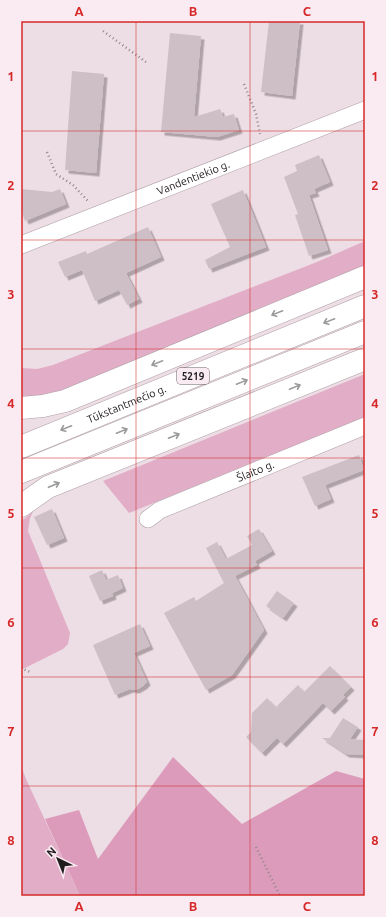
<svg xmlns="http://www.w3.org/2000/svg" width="386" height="917" viewBox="0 0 386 917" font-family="Ubuntu,sans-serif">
	<defs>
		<filter id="shadow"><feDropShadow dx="3.5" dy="3.5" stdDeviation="0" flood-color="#0004"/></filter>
	</defs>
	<rect width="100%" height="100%" fill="#eddde4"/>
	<g fill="#e2aec7">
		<polygon points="365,241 365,267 65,392 21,400 21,368 37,369 53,365 317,262"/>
		<polygon points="365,374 365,417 129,513 103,481"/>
		<polygon points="33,512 30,518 28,531 70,633 68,644 63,649 21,670 21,521"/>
		<polygon points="21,766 26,779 80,896 21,896"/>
	</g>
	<polygon fill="#dc9bba" points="173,757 242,824 336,771 365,779 365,896 80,896 45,819 79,810 98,859"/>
	<g fill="#cebfc6" filter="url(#shadow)">
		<polygon points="269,21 300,21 292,96 261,92"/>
		<polygon points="170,33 201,36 194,117 220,109 223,117 234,114 239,130 217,137 161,132"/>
		<polygon points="72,71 104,74 96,173 65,170"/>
		<polygon points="319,155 330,182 314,189 316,193 309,195 328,250 309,256 295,215 298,214 284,177 297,171 295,165"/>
		<polygon points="21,189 52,192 60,189 66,204 25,221 21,210"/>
		<polygon points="243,190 266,247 209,269 205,260 230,247 211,204"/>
		<polygon points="148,227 161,257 126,273 139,299 127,305 119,290 95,301 82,270 65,277 58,262 86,251 87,254"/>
		<polygon points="359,455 364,470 325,485 331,499 315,506 302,477"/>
		<polygon points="52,509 64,538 47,545 34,517"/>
		<polygon points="259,529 272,551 255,561 257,565 235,576 264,630 232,675 206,690 164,613 194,597 196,601 224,583 206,548 217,542 226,559 252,545 247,536"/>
		<polygon points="102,570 106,580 118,575 123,588 112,593 113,596 100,601 89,576"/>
		<polygon points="277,591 294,603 283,618 266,606"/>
		<polygon points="140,624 150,646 134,653 147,682 143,686 136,690 130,689 115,695 93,645"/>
		<polygon points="330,666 351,687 343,695 345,697 331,711 323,703 283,744 277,738 262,753 246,737 251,732 252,713 267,698 276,707 298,685 304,692"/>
		<polygon points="343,718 358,727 350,739 365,740 365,755 346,754 322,738 330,738"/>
	</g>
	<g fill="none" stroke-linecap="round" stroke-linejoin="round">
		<defs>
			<g id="minor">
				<path id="s1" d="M 21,245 L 365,110"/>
				<path id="s2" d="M 148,519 L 160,510 L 365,426"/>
			</g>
			<g id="highway">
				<polyline points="21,408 43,406 65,401 365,277"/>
				<path id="s3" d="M 21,447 L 365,306"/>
				<polyline points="21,472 365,332"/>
				<polyline points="21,506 48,487 365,359"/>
			</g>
		</defs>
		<use href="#minor" stroke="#afa0a7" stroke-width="18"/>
		<use href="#highway" stroke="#afa0a7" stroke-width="23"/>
		<g stroke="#92878c" stroke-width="2.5" stroke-dasharray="1 3" stroke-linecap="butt">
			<polyline points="103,31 146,62"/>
			<polyline points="244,84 256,114 260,134"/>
			<polyline points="47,152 56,174 73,185 88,201"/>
			<polyline points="21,668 30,672"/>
			<polyline points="256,847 280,896"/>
		</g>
		<use href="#minor" stroke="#fff" stroke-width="17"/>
		<use href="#highway" stroke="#fff" stroke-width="22"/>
	</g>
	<defs><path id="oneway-shaft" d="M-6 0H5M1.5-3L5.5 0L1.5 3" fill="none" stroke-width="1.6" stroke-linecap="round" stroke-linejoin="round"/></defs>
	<g stroke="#9b999a">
		<use href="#oneway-shaft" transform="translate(277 313) rotate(158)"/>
		<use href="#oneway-shaft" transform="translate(329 321) rotate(158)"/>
		<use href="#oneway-shaft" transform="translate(157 363) rotate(158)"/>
		<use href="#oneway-shaft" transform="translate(242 382) rotate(-22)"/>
		<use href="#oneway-shaft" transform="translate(295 387) rotate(-22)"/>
		<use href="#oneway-shaft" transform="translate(66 428) rotate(158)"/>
		<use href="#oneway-shaft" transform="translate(122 431) rotate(-22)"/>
		<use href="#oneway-shaft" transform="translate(174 436) rotate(-22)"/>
		<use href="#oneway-shaft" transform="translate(54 485) rotate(-23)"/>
	</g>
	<path fill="none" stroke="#d62828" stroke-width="1" stroke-opacity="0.55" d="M 136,21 L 136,896M 250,21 L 250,896M 21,131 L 365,131M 21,240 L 365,240M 21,349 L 365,349M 21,458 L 365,458M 21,568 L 365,568M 21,677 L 365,677M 21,786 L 365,786"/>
	<g text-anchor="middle" stroke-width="3" stroke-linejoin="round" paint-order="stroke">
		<rect fill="#faeaf1" stroke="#625a5d" stroke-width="1" x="177" y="368" width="32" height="16" rx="3"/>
		<g font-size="10" font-weight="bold" fill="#211c1e">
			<text x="193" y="380">5219</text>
		</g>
		<g font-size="11" fill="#211c1e" stroke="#faeaf1">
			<text dy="4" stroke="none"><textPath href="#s1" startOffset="185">Vandentiekio g.</textPath></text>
			<text dy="4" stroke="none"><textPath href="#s3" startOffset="114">Tūkstantmečio g.</textPath></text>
			<text dy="4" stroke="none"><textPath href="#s2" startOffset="118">Šlaito g.</textPath></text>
		</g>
	</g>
	<rect width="386" height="917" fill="none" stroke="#faeaf1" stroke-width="44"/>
	<g transform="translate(58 859) rotate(317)" stroke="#faeaf1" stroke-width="3" paint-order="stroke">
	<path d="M0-3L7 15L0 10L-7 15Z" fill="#211c1e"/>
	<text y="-6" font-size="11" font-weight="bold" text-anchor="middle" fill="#211c1e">N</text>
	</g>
	<rect x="22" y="22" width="342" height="873" fill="none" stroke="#d62828" stroke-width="1.5"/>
	<g font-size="13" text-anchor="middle" font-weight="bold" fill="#d62828">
		<text x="79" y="16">A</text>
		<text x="193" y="16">B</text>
		<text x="307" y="16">C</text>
		<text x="11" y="81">1</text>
		<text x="375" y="81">1</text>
		<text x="11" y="190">2</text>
		<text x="375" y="190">2</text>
		<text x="11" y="299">3</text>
		<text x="375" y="299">3</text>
		<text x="11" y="408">4</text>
		<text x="375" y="408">4</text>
		<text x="11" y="518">5</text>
		<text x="375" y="518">5</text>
		<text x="11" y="627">6</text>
		<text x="375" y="627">6</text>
		<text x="11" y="736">7</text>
		<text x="375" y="736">7</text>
		<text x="11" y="845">8</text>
		<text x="375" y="845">8</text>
		<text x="79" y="911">A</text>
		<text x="193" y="911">B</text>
		<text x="307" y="911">C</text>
	</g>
</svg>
